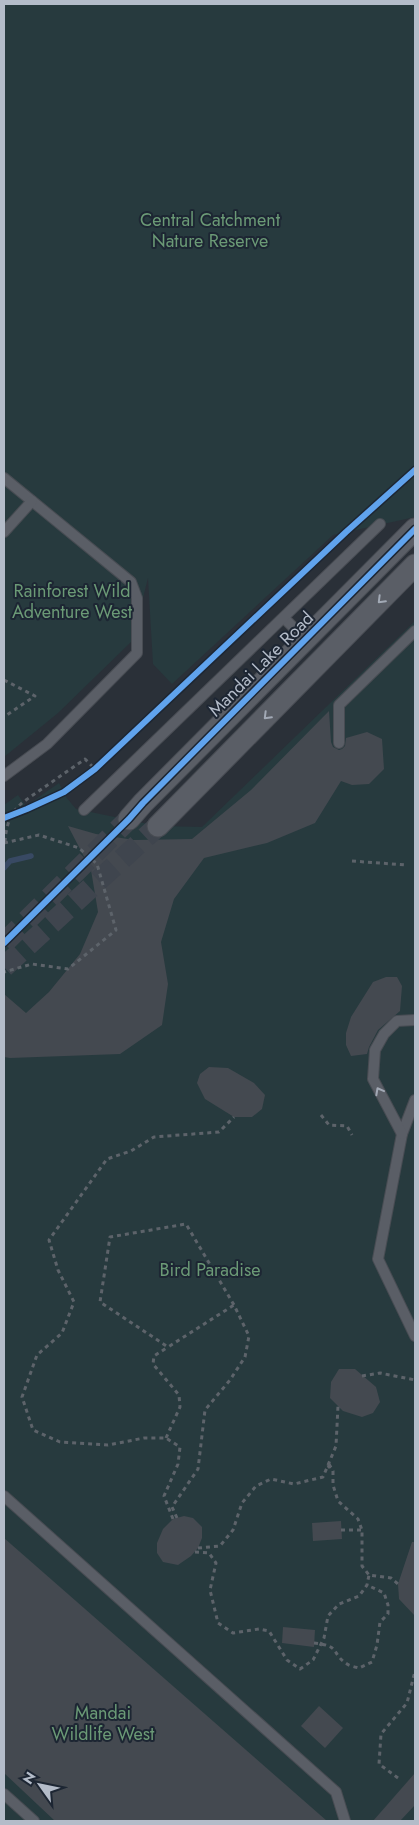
<svg xmlns="http://www.w3.org/2000/svg" width="419" height="1825" viewBox="0 0 419 1825" font-family="Jost,sans-serif">
	<rect width="100%" height="100%" fill="#2a3038"/>
	<g fill="#273a3e">
		<polygon points="4,4 415,4 415,517 333,535 172,684 153,664 148,578 132,641 58,713 4,757"/>
		<polygon points="415,621 415,1821 4,1821 4,805 18,795 26,806 59,783 66,797 76,809 158,826 202,827"/>
	</g>
	<g fill="none" stroke-linecap="round" stroke-linejoin="round">
		<polyline stroke="#384963" stroke-width="5.5" points="4,868 10,861 31,856"/>
	</g>
	<g fill="#444950">
		<polygon points="329,711 331,742 333,747 339,750 342,749 345,746 346,738 367,732 382,739 384,769 369,784 352,785 341,781 315,823 267,843 204,858 174,899 161,942 168,984 162,1025 120,1054 10,1058 4,1057 4,994 26,1013 49,992 80,954 98,912 91,870 68,826 96,834 134,840 192,839 251,790"/>
		<polygon points="386,977 397,977 402,986 400,1011 378,1030 369,1047 367,1054 351,1056 346,1045 346,1033 351,1017 373,982"/>
		<polygon points="209,1067 228,1068 254,1083 265,1095 262,1109 252,1117 234,1117 205,1099 197,1083 200,1074"/>
		<polygon points="339,1369 355,1369 376,1387 380,1402 373,1413 362,1417 343,1411 330,1398 331,1382"/>
		<polygon points="184,1516 193,1518 202,1527 202,1538 198,1548 191,1556 178,1565 163,1562 157,1553 157,1543 163,1529 173,1519"/>
		<polygon points="341,1521 342,1539 313,1541 312,1523"/>
		<polygon points="4,1538 327,1821 55,1821 4,1773"/>
		<polygon points="412,1542 415,1542 415,1616 399,1599 398,1584"/>
		<polygon points="283,1627 315,1630 314,1647 282,1643"/>
		<polygon points="319,1706 343,1728 325,1748 301,1726"/>
		<polygon points="415,1773 415,1805 400,1821 373,1821"/>
	</g>
	<g fill="none" stroke-linecap="round" stroke-linejoin="round">
		<g stroke="#3f454e" stroke-width="21" stroke-dasharray="21 11" stroke-linecap="butt">
			<polyline points="4,943 129,819"/>
			<polyline points="4,967 158,826"/>
		</g>
		<defs>
			<g id="lane">
				<polyline points="4,478 131,582 137,598 137,653 47,744 4,776"/>
				<polyline points="4,532 32,501"/>
				<polyline points="284,618 306,640"/>
				<polyline points="339,743 339,705 415,631"/>
				<polyline points="84,810 380,524"/>
				<polyline points="415,1100 402,1134 378,1259 415,1336"/>
				<polyline points="402,1134 373,1079 375,1050 384,1034 397,1021 415,1020"/>
				<polyline points="4,1496 336,1792 345,1821"/>
				<polyline points="4,1794 34,1821"/>
			</g>
			<g id="street">
				<polyline points="129,819 143,803 415,529"/>
				<polyline points="158,826 415,565"/>
			</g>
		</defs>
		<use href="#lane" stroke="#484c53" stroke-width="12"/>
		<use href="#street" stroke="#484c53" stroke-width="23"/>
		<g stroke="#5d636a" stroke-width="3" stroke-dasharray="4 4" stroke-linecap="butt">
			<polyline points="4,680 35,696 4,717"/>
			<path d="M 5,842 C 6,826 10,813 23,802 L 85,759 L 95,769"/>
			<polyline points="4,843 39,835 79,848 97,864 116,930 68,969 32,964 4,972"/>
			<polyline points="352,861 406,865"/>
			<polyline points="321,1115 329,1125 347,1126 352,1135"/>
			<polyline points="362,1376 380,1373 415,1380"/>
			<polyline points="166,1438 180,1407 179,1395 153,1364 154,1356 168,1347"/>
			<polyline points="329,1464 333,1471 333,1485 338,1501 358,1519 362,1530 362,1566 369,1575 391,1578 398,1584"/>
			<polyline points="177,1518 172,1507 198,1469 205,1410 230,1380 245,1357 249,1336 234,1305 186,1224 110,1237 100,1302 168,1347 234,1305"/>
			<polyline points="173,1519 164,1496 178,1464 180,1447 166,1438 144,1438 108,1445 60,1442 33,1430 22,1397 37,1355 62,1333 74,1302 58,1270 49,1240 107,1159 131,1151 154,1137 219,1132 234,1117"/>
			<polyline points="341,1530 362,1530"/>
			<polyline points="198,1548 220,1546 233,1530 242,1503 256,1486 271,1479 294,1484 323,1477 336,1446 338,1406"/>
			<polyline points="195,1552 209,1553 216,1563 210,1590 218,1623 233,1633 259,1629 269,1631 287,1660 300,1669 313,1660 324,1638 328,1616 339,1604 359,1596 367,1585 369,1575"/>
			<path d="M 314,1643 C 342,1646 330,1653 347,1664 C 350,1666 355,1667 359,1668 L 372,1662 L 377,1645 L 380,1622 L 388,1614 L 388,1605 L 384,1593 L 367,1585"/>
			<polyline points="398,1778 379,1764 381,1734 407,1703 415,1671"/>
		</g>
		<use href="#lane" stroke="#5a5e66" stroke-width="10"/>
		<use href="#street" stroke="#5a5e66" stroke-width="21"/>
		<polyline stroke="#5d636a" stroke-width="3" stroke-dasharray="4 4" stroke-linecap="butt" points="328,1465 329,1467 333,1466"/>
		<defs>
			<g id="cycleway">
				<polyline points="4,818 27,809 64,792 95,769 346,532 415,470"/>
				<polyline points="4,943 129,819 143,803 415,529"/>
			</g>
		</defs>
		<use href="#cycleway" stroke="#1d2633" stroke-width="9"/>
		<use href="#cycleway" stroke="#60a3ed" stroke-width="6"/>
	</g>
	<defs><path id="oneway-chevron" d="M-2-3.5L2.5 0L-2 3.5" fill="none" stroke-width="1.6" stroke-linecap="round" stroke-linejoin="round" transform="scale(1.25)"/></defs>
	<g stroke="#a2a9b5">
		<use href="#oneway-chevron" transform="translate(381 600) rotate(135)"/>
		<use href="#oneway-chevron" transform="translate(267 716) rotate(135)"/>
		<use href="#oneway-chevron" transform="translate(379 1091) rotate(-118)"/>
	</g>
	<g text-anchor="middle" stroke-width="4" stroke-linejoin="round" paint-order="stroke">
		<g font-size="18" fill="#6b9a76" stroke="#1d2633">
			<text x="210" y="226">Central Catchment<tspan x="210" dy="21">Nature Reserve</tspan></text>
			<text x="72" y="597">Rainforest Wild<tspan x="72" dy="21">Adventure West</tspan></text>
			<text x="210" y="1276">Bird Paradise</text>
			<text x="103" y="1719">Mandai<tspan x="103" dy="21">Wildlife West</tspan></text>
		</g>
		<g font-size="18" fill="#b4bcc9" stroke="#1d2633">
			<text transform="translate(261 664) rotate(-45)" y="6">Mandai Lake Road</text>
		</g>
	</g>
	<rect width="419" height="1825" fill="none" stroke="#b4bcc9" stroke-width="10"/>
	<g transform="translate(40 1785) rotate(303)" stroke="#1d2633" stroke-width="4" paint-order="stroke">
	<path d="M0-4L9 19L0 12L-9 19Z" fill="#b4bcc9"/>
	<text y="-8" font-size="14" font-weight="bold" text-anchor="middle" fill="#b4bcc9">N</text>
	</g>
</svg>
